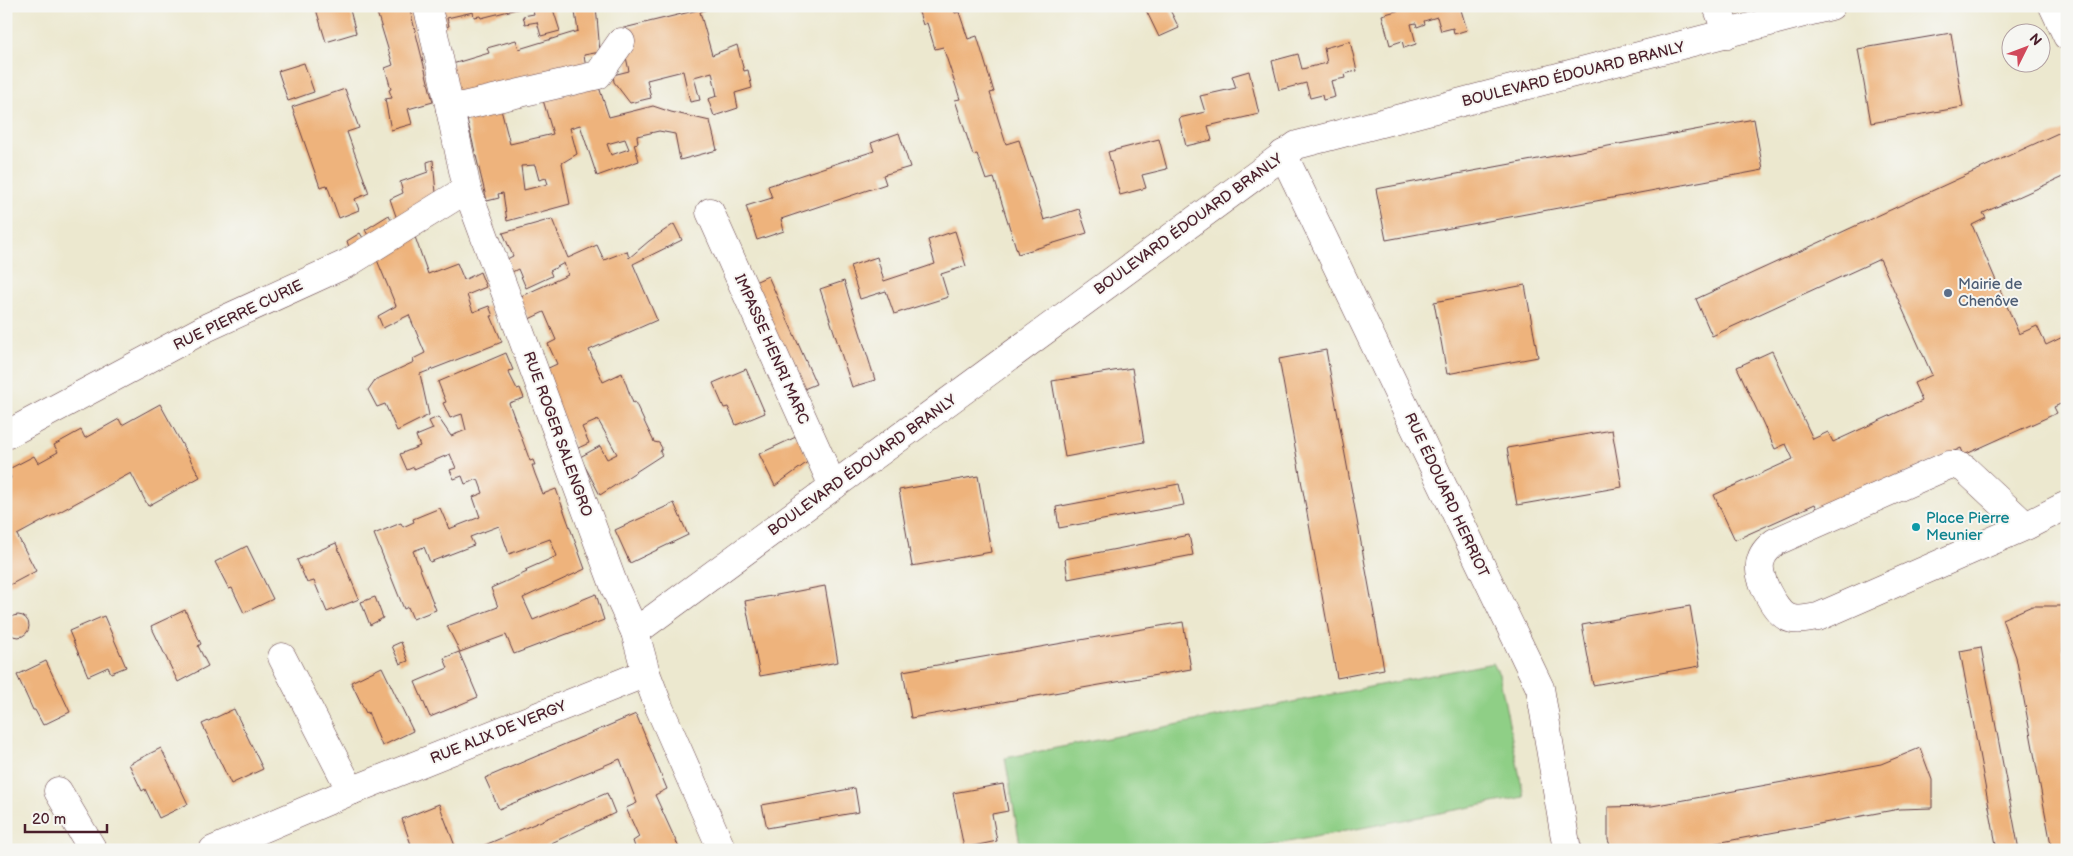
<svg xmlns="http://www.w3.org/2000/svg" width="2073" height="856" viewBox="0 0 2073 856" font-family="'Balsamiq Sans',sans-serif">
	<rect width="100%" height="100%" fill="#f6f6f2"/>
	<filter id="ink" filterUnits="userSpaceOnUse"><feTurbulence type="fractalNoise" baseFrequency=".02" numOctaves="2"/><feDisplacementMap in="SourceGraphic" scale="10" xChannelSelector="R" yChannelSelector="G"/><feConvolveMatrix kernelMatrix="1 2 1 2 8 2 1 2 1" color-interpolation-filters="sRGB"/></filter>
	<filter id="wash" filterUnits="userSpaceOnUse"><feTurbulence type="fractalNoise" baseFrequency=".0096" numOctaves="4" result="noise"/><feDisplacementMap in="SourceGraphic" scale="20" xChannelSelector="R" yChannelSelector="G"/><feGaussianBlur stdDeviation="1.12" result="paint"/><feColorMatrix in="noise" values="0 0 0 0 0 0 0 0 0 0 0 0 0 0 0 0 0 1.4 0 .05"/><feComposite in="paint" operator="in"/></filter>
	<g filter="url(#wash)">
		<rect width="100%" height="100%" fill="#ece8cf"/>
		<polygon fill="#8fcf86" stroke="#6c7758" points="1493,663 1499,674 1524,797 1246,850 1021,850 1005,758"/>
		<g id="blocks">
			<g fill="#eeb37b" fill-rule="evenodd">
				<polygon points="315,6 349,6 356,33 326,42"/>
				<polygon points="375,6 409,6 433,102 408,109 412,124 391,130 385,99 392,98 389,90 391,89 385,68 393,65"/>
				<polygon points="435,6 525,6 525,7 481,18 480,16 474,17 473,12 447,18 449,26 440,28"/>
				<polygon points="532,6 552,6 560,31 541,36 537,22 525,24 523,16 534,14"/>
				<polygon points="574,6 596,6 600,52 584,55 586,69 459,103 449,65 489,53 487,48 516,40 519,49 578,31"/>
				<polygon points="697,6 715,6 700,12 712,55 737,45 744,71 748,70 752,88 735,93 738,108 714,116 708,99 717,96 712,72 694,77 700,100 690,102 683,71 647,80 651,98 630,103 614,82 613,75 629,71 620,29 698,10"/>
				<polygon points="917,6 953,6 955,13 959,12 968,39 977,36 994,92 990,93 1006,144 1019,140 1044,220 1079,209 1087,233 1018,254 994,178 986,180 977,154 973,155 955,100 960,99 943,47 935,49 927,23 923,25"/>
				<polygon points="1144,6 1168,6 1179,28 1159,37"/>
				<polygon points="1406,6 1474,6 1474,7 1461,10 1467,30 1454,34 1453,28 1441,31 1437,17 1424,21 1425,24 1417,27 1416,23 1411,24 1416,44 1404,48 1402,41 1390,45 1382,15 1407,8"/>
				<polygon points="1951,33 1963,107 1871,123 1858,49"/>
				<polygon points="1350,41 1357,71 1344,74 1345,78 1331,81 1335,97 1323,100 1322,95 1310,98 1306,83 1279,90 1272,61 1298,54 1302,69 1327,63 1324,48"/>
				<polygon points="304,63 314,92 288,101 278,71"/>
				<polygon points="1249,71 1259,114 1208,126 1212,140 1186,146 1179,118 1205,112 1200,96 1236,88 1232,76"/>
				<path d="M 598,84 L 609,117 L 653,106 L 671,112 L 710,121 L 717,150 L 680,160 L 675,134 L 659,131 L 637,136 L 638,143 L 634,144 L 639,161 L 597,176 L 580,125 L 570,128 L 577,154 L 562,163 L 570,204 L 507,221 L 503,193 L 498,194 L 499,198 L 487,201 L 466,115 L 500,106 L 510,144 L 553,134 L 543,100 ZM 625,139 L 629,149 L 611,155 L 607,144 ZM 535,165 L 539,180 L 546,178 L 548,184 L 524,190 L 521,166 Z"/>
				<polygon points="345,89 359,128 347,132 369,193 355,199 359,210 339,218 327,185 320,187 292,107"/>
				<polygon points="1754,119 1763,170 1386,240 1376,189"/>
				<polygon points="2067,129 2067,175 1983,213 1986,218 1972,225 2019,334 2037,326 2046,345 2067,335 2067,401 2054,407 2057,413 1964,455 1961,448 1819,513 1815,504 1735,540 1714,495 1793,459 1786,444 1775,449 1737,367 1772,351 1813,439 1828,432 1833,442 1922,401 1914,383 1932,375 1880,259 1712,336 1696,299"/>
				<polygon points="899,133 910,167 883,175 886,184 781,219 784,231 757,240 746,206 772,198 768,186 874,151 871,143"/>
				<polygon points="1159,139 1167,169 1142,175 1146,188 1120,195 1108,152"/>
				<polygon points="433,160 436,193 398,222 390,199 403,193 400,182 428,172 427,162"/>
				<polygon points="389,215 394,225 371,240 365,230"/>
				<polygon points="552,219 568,258 597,245 604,260 627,251 629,258 649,241 674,224 682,240 633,264 657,320 589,350 603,382 622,373 633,403 635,402 654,442 659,443 662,448 660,452 662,455 600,495 580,457 600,446 607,459 617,454 598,420 582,427 589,443 576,449 542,371 557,364 548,344 556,340 544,312 529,319 519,297 568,275 564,263 550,271 552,276 526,288 518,269 508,274 503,261 513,256 503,233"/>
				<polygon points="955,231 966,266 941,274 948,297 894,314 886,291 860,299 850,266 877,257 884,281 935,264 928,240"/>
				<polygon points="360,233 366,243 351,253 347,241"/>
				<polygon points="414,234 428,274 457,263 464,280 480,272 486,287 467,295 473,312 489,306 493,316 491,316 502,342 420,374 429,415 397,431 385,404 377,407 368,390 375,380 414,362 413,359 425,353 409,315 383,328 378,316 396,306 375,255"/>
				<polygon points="768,276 816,384 794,393 746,286"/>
				<polygon points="844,281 875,380 852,387 820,289"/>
				<polygon points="1525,285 1538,357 1447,374 1434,302"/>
				<polygon points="1326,350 1384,669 1337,678 1279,359"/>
				<polygon points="506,353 513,370 508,371 517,389 520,388 524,398 509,403 530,461 533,460 535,465 532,465 535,474 543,494 556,489 585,569 523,598 533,620 596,594 604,620 514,654 506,635 460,652 447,626 498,607 491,588 527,572 525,570 557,556 550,539 509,554 499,526 470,537 474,545 430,562 424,547 413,551 436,610 413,619 408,607 404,609 374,534 401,523 403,527 414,522 413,519 440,508 449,529 480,517 473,497 483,493 478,479 465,484 462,476 454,479 450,470 456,468 450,454 414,469 414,467 407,470 400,454 420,446 416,436 433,429 429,421 438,417 451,436 466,430 462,414 450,418 443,403 446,402 438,382"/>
				<polygon points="1132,368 1144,442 1065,457 1052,381"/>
				<polygon points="746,369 765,413 736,425 728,407 724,408 713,383"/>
				<polygon points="160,404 200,477 148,506 131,473 17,535 36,571 6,587 6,481 11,478 7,470 34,456 38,463 58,452 54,445 81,430 85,438 119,419 122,425"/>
				<polygon points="1612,430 1622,487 1517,505 1507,448"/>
				<polygon points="798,436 809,461 775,486 759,454"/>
				<polygon points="978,476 991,552 912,566 899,490"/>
				<polygon points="1179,484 1184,505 1059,528 1056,507"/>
				<polygon points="674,503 688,535 630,563 615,530"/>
				<polygon points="1189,535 1193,555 1068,579 1065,559"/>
				<polygon points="336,543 359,599 327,612 314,581 307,583 297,560"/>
				<polygon points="247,546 273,599 244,613 232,588 229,589 215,562"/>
				<polygon points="825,586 838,662 760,676 745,601"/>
				<polygon points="375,597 383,618 370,625 361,602"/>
				<polygon points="1690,606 1700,666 1593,685 1582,625"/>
				<polygon points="2032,606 2065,606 2063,651 2067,671 2067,850 2052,850 2016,657 2002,619"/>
				<polygon points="185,610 201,644 198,646 208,666 178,682 151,626"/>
				<circle cx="18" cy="626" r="11"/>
				<polygon points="104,616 126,667 111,673 108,667 88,676 69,631"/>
				<polygon points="1183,622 1191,669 911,718 903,671"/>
				<polygon points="401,642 408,661 400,664 392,646"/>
				<polygon points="1981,647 2019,850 1997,850 1960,651"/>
				<polygon points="459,652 478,697 430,717 415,682 448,668 444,658"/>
				<polygon points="46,661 70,712 43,725 35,710 33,710 17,675"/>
				<polygon points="382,667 413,731 382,746 368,712 366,713 351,682"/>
				<polygon points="234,709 263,769 231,784 202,724"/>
				<polygon points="636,714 667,789 655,795 680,850 636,850 633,841 639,837 626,808 637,803 620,759 499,809 485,778"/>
				<polygon points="161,748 188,804 159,818 145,789 142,791 129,764"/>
				<polygon points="1920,748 1932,780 1932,808 1899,809 1679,850 1612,850 1608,840 1608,807 1652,806 1881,764"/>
				<polygon points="1003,784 1008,811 992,814 997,841 964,848 953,793"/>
				<polygon points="855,788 859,812 767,828 762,805"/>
				<polygon points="607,793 615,813 541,848 536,850 479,850 478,848"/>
				<polygon points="439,804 455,846 445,850 413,850 402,819"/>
			</g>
		</g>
	</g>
	<g filter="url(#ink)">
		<use href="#blocks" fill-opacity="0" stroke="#623d44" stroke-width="1"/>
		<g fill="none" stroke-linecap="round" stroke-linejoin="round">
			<defs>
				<g id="minor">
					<polyline points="427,6 432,25 467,189 615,588 635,632 646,673 659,707 722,850"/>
					<polyline points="1717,6 1727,34"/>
					<polyline points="2053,6 2067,36"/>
					<polyline points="450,109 598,75 621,42"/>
					<polyline points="1283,154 1540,688 1567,850"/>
					<polyline points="710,212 833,486"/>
					<polyline points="6,435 208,327 348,263 467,189"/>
					<path d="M 2026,526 L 1818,617 C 1809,618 1796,622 1787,617 C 1774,610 1755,575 1761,560 C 1763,552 1769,547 1775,542 L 1949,465 L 1957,465 L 1965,469 L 2026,526 L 2065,506"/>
					<polyline points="635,632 1297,145 1831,6"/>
					<polyline points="282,657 351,791"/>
					<polyline points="58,791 93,850"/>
					<polyline points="213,850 351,791 646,673"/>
				</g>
			</defs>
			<use href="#minor" stroke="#623d44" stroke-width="29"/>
			<use href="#minor" stroke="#fff" stroke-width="28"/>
		</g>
	</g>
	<circle fill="#5c6f8a" stroke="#f6f6f2" stroke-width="2" cx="1948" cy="293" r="5"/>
	<circle fill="#0f9aa8" stroke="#f6f6f2" stroke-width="2" cx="1916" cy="527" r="5"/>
	<g text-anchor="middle" stroke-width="4" stroke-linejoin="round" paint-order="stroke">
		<g font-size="15" fill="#4a1f2b" stroke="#f6f6f2">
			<text transform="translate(1573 74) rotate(-14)" y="5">BOULEVARD ÉDOUARD BRANLY</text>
			<text transform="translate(1188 224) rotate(-36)" y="5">BOULEVARD ÉDOUARD BRANLY</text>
			<text transform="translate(238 315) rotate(-26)" y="5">RUE PIERRE CURIE</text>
			<text transform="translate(772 349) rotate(66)" y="5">IMPASSE HENRI MARC</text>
			<text transform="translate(558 434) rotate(70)" y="5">RUE ROGER SALENGRO</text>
			<text transform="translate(862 465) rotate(-36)" y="5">BOULEVARD ÉDOUARD BRANLY</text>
			<text transform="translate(1447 495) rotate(65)" y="5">RUE ÉDOUARD HERRIOT</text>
			<text transform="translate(498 732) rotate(-22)" y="5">RUE ALIX DE VERGY</text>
		</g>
		<g font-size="15" fill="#4e5e75" stroke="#f6f6f2" text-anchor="start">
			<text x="1958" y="289">Mairie de<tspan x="1958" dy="17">Chenôve</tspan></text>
		</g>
		<g font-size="15" fill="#0d838f" stroke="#f6f6f2" text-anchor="start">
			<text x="1926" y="523">Place Pierre<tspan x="1926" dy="17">Meunier</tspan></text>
		</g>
	</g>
	<rect width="2073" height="856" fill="none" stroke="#f6f6f2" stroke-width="25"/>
	<g transform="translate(2026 48) rotate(48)"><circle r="24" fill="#f6f6f2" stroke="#b1a0a2"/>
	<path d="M0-4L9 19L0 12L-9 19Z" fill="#d1495b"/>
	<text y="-8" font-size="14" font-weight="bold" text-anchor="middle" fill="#4a1f2b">N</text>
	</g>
	<path d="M25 824v8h82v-8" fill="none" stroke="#4a1f2b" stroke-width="2.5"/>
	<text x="32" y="824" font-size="15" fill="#4a1f2b" stroke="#f6f6f2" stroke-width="4" paint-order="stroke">20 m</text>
</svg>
